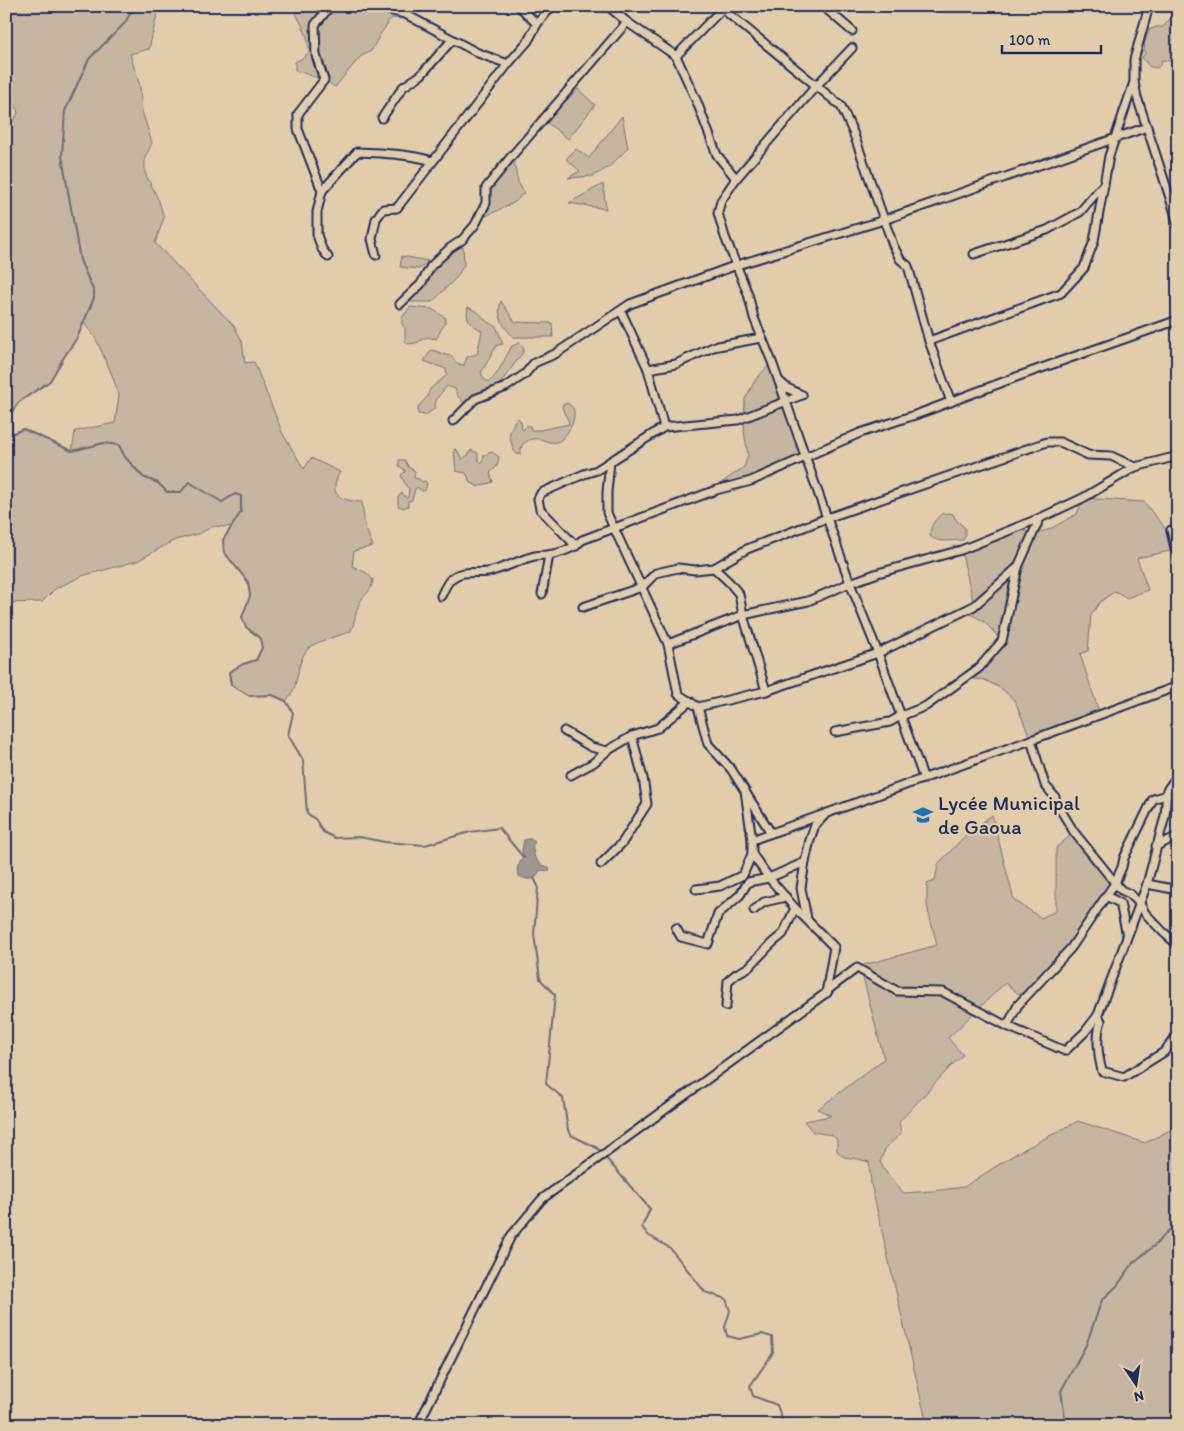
<svg xmlns="http://www.w3.org/2000/svg" width="1184" height="1431" viewBox="0 0 1184 1431" font-family="Itim,sans-serif">
	<rect width="100%" height="100%" fill="#e3ccac"/>
	<filter id="ink" filterUnits="userSpaceOnUse"><feTurbulence type="fractalNoise" baseFrequency=".02" numOctaves="2"/><feDisplacementMap in="SourceGraphic" scale="10" xChannelSelector="R" yChannelSelector="G"/><feConvolveMatrix kernelMatrix="1 2 1 2 8 2 1 2 1" color-interpolation-filters="sRGB"/></filter>
	<g filter="url(#ink)">
		<g fill="#c6b5a0" stroke="#70727f" fill-rule="evenodd">
			<path d="M 6,6 L 159,6 L 149,49 L 130,54 L 140,86 L 142,111 L 152,143 L 145,157 L 145,173 L 159,201 L 164,218 L 155,243 L 234,326 L 242,341 L 245,363 L 254,362 L 283,434 L 304,469 L 311,458 L 340,472 C 327,496 340,500 362,502 L 365,527 L 373,546 L 354,551 L 352,566 L 367,573 L 373,580 C 371,593 364,594 359,604 C 355,613 355,622 351,631 C 340,636 319,640 310,647 C 294,661 301,687 286,701 L 272,695 L 250,696 L 231,685 L 229,672 L 243,664 L 256,660 L 262,648 L 260,638 L 246,627 L 242,617 L 250,596 L 248,582 L 224,552 L 223,540 L 232,526 L 224,527 L 214,526 L 198,534 L 175,540 L 137,561 L 82,576 L 55,589 L 42,602 L 6,603 L 6,128 L 11,124 L 18,113 L 13,97 L 6,94 ZM 84,323 L 96,339 L 112,375 L 119,395 L 115,423 L 75,431 L 72,451 L 23,429 L 12,433 L 11,413 L 19,402 L 50,381 L 64,357 L 77,338 Z"/>
			<path d="M 305,6 L 405,6 L 414,20 L 392,18 L 390,20 L 389,20 L 387,22 L 388,24 L 381,33 L 371,51 L 360,57 L 335,87 L 324,80 L 295,70 L 295,62 L 303,58 L 309,52 C 309,37 302,25 295,12 Z"/>
			<path d="M 1173,6 L 1178,6 L 1178,66 L 1170,61 L 1162,60 L 1161,64 L 1157,68 L 1150,67 L 1142,58 L 1145,53 C 1143,44 1146,39 1149,30 L 1156,27 L 1163,27 L 1171,18 L 1170,11 Z"/>
			<polygon points="578,89 595,105 568,139 545,121"/>
			<polygon points="622,116 628,148 609,167 593,176 568,178 580,171 566,159 576,149 589,158"/>
			<polygon points="513,158 518,182 524,193 515,202 480,219 488,188"/>
			<polygon points="603,184 606,209 569,203"/>
			<polygon points="463,247 464,265 456,278 432,302 407,302 439,264 456,248"/>
			<polygon points="402,256 428,261 419,269 400,267"/>
			<path d="M 501,301 L 515,322 L 552,323 L 553,337 L 513,337 C 503,325 496,317 501,301 Z"/>
			<polygon points="410,307 432,309 446,318 445,323 436,339 427,337 416,343 408,344 405,341 405,328 402,324 402,318"/>
			<path d="M 468,307 L 479,313 L 487,322 L 496,326 L 503,344 L 497,345 L 481,373 L 485,380 L 489,382 L 496,375 L 512,346 L 519,343 L 524,347 L 523,352 L 494,392 L 467,407 L 457,395 L 455,389 L 447,386 L 437,398 L 434,409 L 426,415 L 418,414 L 418,407 L 427,397 L 430,389 L 447,375 L 446,369 L 424,361 L 431,350 C 439,351 444,356 452,356 L 457,364 L 464,365 L 467,357 L 477,354 L 482,331 C 471,323 465,322 468,307 Z"/>
			<polygon points="772,362 805,456 774,471 717,490 720,484 744,467 748,455 744,431 745,399 756,379"/>
			<path d="M 567,403 C 572,406 575,409 574,415 C 574,422 571,427 567,433 C 552,456 540,427 522,445 L 520,455 L 517,454 L 514,451 L 509,435 L 515,420 L 517,418 L 520,420 L 522,425 L 521,428 L 523,430 L 526,426 L 530,426 L 531,430 L 540,430 L 569,424 C 568,417 562,412 562,405 Z"/>
			<polygon points="454,449 457,450 462,459 468,455 471,450 478,453 478,460 482,463 484,455 492,452 499,457 497,466 490,473 493,482 477,487 476,485 469,482 469,479 466,473 456,471"/>
			<polygon points="399,460 405,460 408,467 415,471 414,478 419,479 422,482 425,481 427,484 425,491 422,491 417,487 415,489 412,500 408,501 408,506 403,508 398,506 398,497 402,493 406,498 408,497 409,488 406,486 401,475 405,472 405,470 399,466"/>
			<path d="M 1083,498 L 1144,502 L 1165,528 L 1170,551 L 1137,558 L 1148,590 L 1127,598 L 1115,591 L 1100,602 L 1091,615 L 1088,651 L 1080,654 L 1100,715 L 1031,740 L 1015,701 L 1002,689 L 985,680 L 965,678 L 1002,641 C 988,626 983,617 963,612 L 974,605 L 961,550 L 1015,528 L 1033,533 L 1048,530 L 1077,514 Z"/>
			<path d="M 948,513 L 953,514 L 956,520 L 965,528 L 965,537 L 963,540 C 952,540 938,544 930,536 C 930,526 935,520 941,514 Z"/>
			<polygon points="992,815 1014,900 1041,918 1056,911 1056,848 1074,832 1115,883 1071,948 1024,998 1005,983 948,1038 963,1055 951,1066 899,1122 901,1134 886,1147 880,1162 885,1171 903,1193 932,1191 964,1187 1017,1153 1078,1121 1145,1143 1178,1126 1178,1280 1175,1285 1178,1295 1178,1425 927,1425 871,1184 869,1162 858,1159 844,1157 837,1151 837,1140 832,1135 813,1132 804,1121 831,1116 818,1109 884,1059 860,966 937,945 927,906 927,884 935,881 938,864 965,836"/>
		</g>
		<path fill="#9f9692" stroke="#6a6d7d" d="M 528,839 L 532,839 L 535,842 L 532,846 L 535,858 L 541,865 L 549,867 L 550,870 L 548,871 L 541,870 L 538,873 L 536,877 C 531,881 525,879 519,876 L 517,869 L 523,856 L 522,850 L 524,840 Z"/>
		<g fill="none" stroke-linecap="round" stroke-linejoin="round">
			<g stroke="#6a6d7d" stroke-width="2">
				<polyline points="12,434 11,413 19,402 50,381 64,357 77,338 94,298 94,292 80,260 62,156 65,111 89,59 124,24 135,6"/>
				<polyline points="6,436 23,429 72,451 104,443 119,445 125,457 143,477 158,483 167,492 181,492 189,482 222,502 235,494 241,496 241,512 223,540 224,552 248,582 250,596 242,617 246,627 260,638 262,648 256,660 243,664 229,672 231,685 250,696 272,695 286,701 293,713 288,735 303,760 307,813 316,820 323,832 335,838 359,837 385,842 425,845 470,832 499,828 524,858"/>
				<polyline points="534,878 538,886 534,934 540,979 555,995 546,1084 563,1098 568,1130 571,1135 597,1148 602,1153"/>
				<polyline points="605,1157 650,1209 642,1227 648,1235 670,1248 705,1292 726,1299 730,1311 725,1327 727,1336 739,1339 762,1334 772,1337 773,1353 750,1386 753,1396 777,1405 782,1419 781,1425"/>
				<polyline points="1066,1425 1061,1391 1086,1345 1102,1300 1117,1286 1134,1262 1154,1246 1168,1231 1178,1224"/>
			</g>
			<defs>
				<g id="minor">
					<polyline points="369,6 384,9 405,14 478,53 508,64"/>
					<polyline points="519,6 537,24"/>
					<polyline points="608,6 627,22 676,56 697,102 717,155 734,176 735,180 721,201 718,213 725,237 748,294 754,318 772,362 850,583 878,653 924,779"/>
					<polyline points="719,6 841,106 853,132 893,245 900,259 908,266 929,341 951,402"/>
					<polyline points="823,6 852,31"/>
					<polyline points="1149,6 1134,60 1134,82 1137,97 1173,207 1178,225"/>
					<polyline points="676,56 725,6"/>
					<polyline points="382,118 403,87 421,75 452,40"/>
					<polyline points="735,180 816,86 852,48"/>
					<path d="M 322,191 L 357,152 C 383,153 409,154 433,161"/>
					<polyline points="974,254 1047,230 1080,212 1103,185"/>
					<polyline points="376,255 372,239 376,219 383,209 397,208 508,64 528,41 537,24 552,6"/>
					<polyline points="328,257 322,249 317,235 317,212 322,191 298,129 298,114 324,80 316,55 315,25 330,6"/>
					<polyline points="400,304 421,284 431,266 450,248 462,240 475,225 486,203 486,188 510,158 627,22"/>
					<polyline points="621,311 648,369 664,427"/>
					<polyline points="929,341 1061,293 1084,268 1094,241 1109,156 1134,82"/>
					<polyline points="648,369 676,364 713,347 761,338"/>
					<polyline points="779,381 787,388 802,395"/>
					<polyline points="453,421 475,399 506,387 525,374 534,363 555,354 630,304 737,265 884,220 1147,127"/>
					<polyline points="610,462 607,492 607,513 668,644 678,694 698,707 766,691 878,653 974,606 1018,567 1040,518"/>
					<polyline points="1178,528 1171,530 1178,560"/>
					<polyline points="576,546 540,509 538,499 541,493 584,474 597,470 664,427 738,420 802,395"/>
					<polyline points="714,568 729,582 739,594 743,615 766,691"/>
					<polyline points="542,594 549,555"/>
					<path d="M 441,596 C 445,588 448,579 457,575 C 467,570 477,574 488,572 C 503,569 517,561 531,557 C 537,555 541,555 547,555 C 559,554 573,549 582,540 L 716,490 L 751,481 L 860,433 L 918,414 L 1019,376 L 1178,320"/>
					<polyline points="583,607 642,587 656,573 678,568 695,570 714,568 747,549 827,518 1047,442 1060,442 1088,455 1111,456 1135,467"/>
					<polyline points="668,644 743,615 808,601 850,583 878,573 961,550 1040,518 1083,498 1135,467 1178,456"/>
					<polyline points="564,731 591,747 607,751"/>
					<polyline points="835,732 890,722 901,716 926,706 979,668 1002,641 1018,567"/>
					<polyline points="1031,740 1045,785 1055,797 1057,804 1074,832 1121,890 1130,894 1140,904 1145,913 1163,932 1178,945"/>
					<polyline points="571,775 593,763 607,751 632,736 658,728 690,701"/>
					<polyline points="746,793 771,833"/>
					<polyline points="752,840 1031,740 1178,686"/>
					<polyline points="1156,846 1178,836"/>
					<polyline points="601,864 622,843 647,804 643,778 632,736"/>
					<polyline points="1147,884 1178,890"/>
					<polyline points="696,889 720,886 743,875 752,854"/>
					<polyline points="1106,896 1120,903 1127,936"/>
					<polyline points="754,910 764,902 786,897"/>
					<polyline points="807,919 801,888 805,862 810,840 815,825 824,816"/>
					<polyline points="676,928 681,937 708,944 718,914 740,895 748,882 769,878 805,862"/>
					<polyline points="827,993 829,989 857,968 897,991 943,992 1007,1026 1065,1051 1085,1032 1098,1015 1147,884 1165,816 1167,790 1178,775"/>
					<polyline points="726,1006 728,981 736,974 749,967 771,944 783,934 795,908"/>
					<path d="M 1098,1015 L 1101,1021 C 1096,1036 1098,1056 1102,1071 L 1124,1077 L 1164,1052 L 1178,1034"/>
					<polyline points="1007,1026 1018,1005 1071,948 1115,883 1122,867 1124,858 1153,799 1167,795"/>
					<polyline points="418,1425 511,1236 542,1199 826,993 834,947 795,908 769,878 752,854 752,840 745,791 731,769 708,744 698,707"/>
				</g>
			</defs>
			<use href="#minor" stroke="#1b2f5e" stroke-width="11"/>
			<use href="#minor" stroke="#e3ccac" stroke-width="7"/>
		</g>
	</g>
	<defs>
		<symbol id="school-bare" viewBox="-9 -9 18 18"><path d="M0-5L7-2L0 1L-7-2ZM-4 1L0 2.5L4 1V4Q0 6-4 4Z" fill="#1f6fb2" stroke="#e3ccac" stroke-width="2.5" paint-order="stroke"/></symbol>
	</defs>
	<g fill-rule="evenodd">
		<use href="#school-bare" x="909" y="801" width="28" height="28"/>
	</g>
	<g text-anchor="middle" stroke-width="4.5" stroke-linejoin="round" paint-order="stroke">
		<g font-size="21" fill="#1b2f5e" stroke="#e3ccac" text-anchor="start">
			<text x="938" y="810">Lycée Municipal<tspan x="938" dy="24">de Gaoua</tspan></text>
		</g>
	</g>
	<rect width="1184" height="1431" fill="none" stroke="#e3ccac" stroke-width="25"/>
	<rect x="12" y="12" width="1159" height="1406" fill="none" stroke="#1b2f5e" stroke-width="2" filter="url(#ink)"/>
	<g transform="translate(1136 1384) rotate(167)" stroke="#e3ccac" stroke-width="4" paint-order="stroke">
	<path d="M0-4L9 19L0 12L-9 19Z" fill="#1b2f5e"/>
	<text y="-8" font-size="14" font-weight="bold" text-anchor="middle" fill="#1b2f5e">N</text>
	</g>
	<path d="M1002 45v8h99v-8" fill="none" stroke="#1b2f5e" stroke-width="2.5"/>
	<text x="1009" y="45" font-size="15" fill="#1b2f5e" stroke="#e3ccac" stroke-width="4" paint-order="stroke">100 m</text>
</svg>
